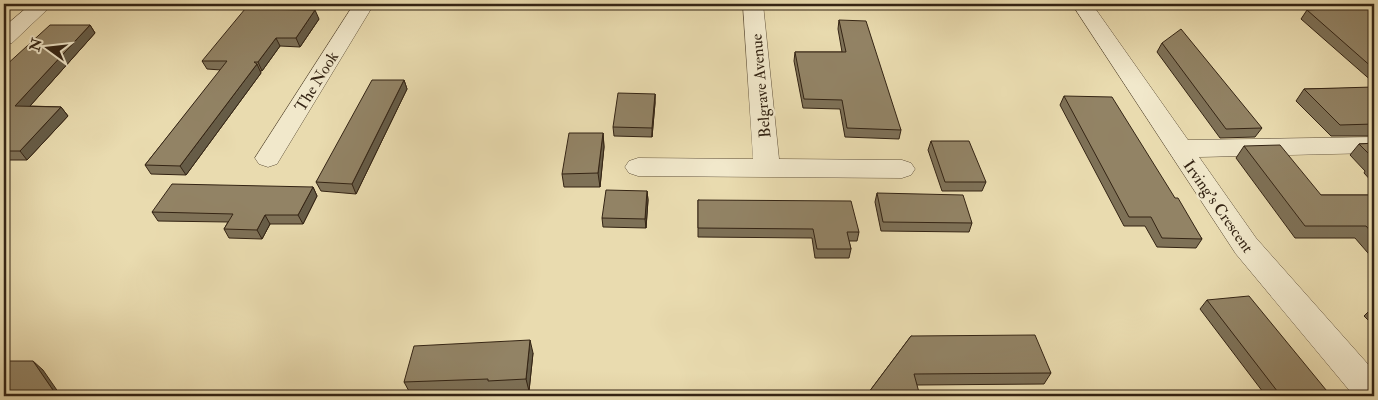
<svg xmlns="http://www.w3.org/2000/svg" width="1378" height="400" viewBox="0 0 1378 400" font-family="'IM FELL Double Pica',serif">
	<rect width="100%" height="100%" fill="#e9dbaf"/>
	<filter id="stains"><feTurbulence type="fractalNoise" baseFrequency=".004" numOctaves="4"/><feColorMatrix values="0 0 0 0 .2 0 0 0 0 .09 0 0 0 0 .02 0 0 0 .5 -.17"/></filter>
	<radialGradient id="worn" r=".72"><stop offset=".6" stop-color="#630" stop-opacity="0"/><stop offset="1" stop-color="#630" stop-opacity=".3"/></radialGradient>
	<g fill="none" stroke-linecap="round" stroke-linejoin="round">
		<defs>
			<g id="minor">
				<polygon points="31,4 53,4 12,43 4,44 4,27"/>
				<polygon points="354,4 374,4 277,164 268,167 259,164 255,158"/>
				<polygon points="743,4 763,4 779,159 902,160 911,163 915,169 911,175 902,178 638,176 629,173 625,167 629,161 638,158 753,159"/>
				<polygon points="1072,4 1092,4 1188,140 1374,137 1374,153 1199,157 1256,238 1374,371 1374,396 1354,396 1236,254"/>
			</g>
		</defs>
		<use href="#minor" stroke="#61523b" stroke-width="1"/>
		<use href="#minor" fill="#f1e8cb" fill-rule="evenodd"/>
	</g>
	<g fill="#7e7157" stroke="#342414">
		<polygon points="1374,6 1374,83 1301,19 1307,10"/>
		<polygon points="319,19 300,47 280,46 262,71 260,71 261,73 186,175 151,174 145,165 221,70 207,69 202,61"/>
		<polygon points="839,20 901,130 899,139 845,137 840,109 803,108 794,61 795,52 842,52 838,29"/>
		<polygon points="90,25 95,33 30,106 61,107 68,116 27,160 4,160 4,67"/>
		<polygon points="1162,43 1262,128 1255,137 1220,138 1157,52"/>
		<polygon points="404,80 407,89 356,194 321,191 316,182"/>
		<polygon points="1374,88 1374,136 1331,136 1296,101 1304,89"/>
		<polygon points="655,94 655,103 652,137 614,136 613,127"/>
		<polygon points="1064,96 1175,198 1202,239 1196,248 1157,247 1145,226 1124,226 1060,105"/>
		<polygon points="603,133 604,147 600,187 564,187 562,174"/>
		<polygon points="931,141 986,182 982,191 942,191 928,150"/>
		<polygon points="1374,143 1374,184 1364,173 1365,171 1350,155 1359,144"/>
		<polygon points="1244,146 1321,195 1374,195 1374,260 1355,238 1295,238 1236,158"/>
		<polygon points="313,187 317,196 303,224 270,224 262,239 229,238 224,229 228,222 158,221 152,212"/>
		<polygon points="647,191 648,200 646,228 603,227 602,218"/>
		<polygon points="877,193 972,223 969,232 881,231 875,202"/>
		<polygon points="698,200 859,232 857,241 849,241 851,249 849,258 815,258 812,238 698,237"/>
		<polygon points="1207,300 1331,396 1266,396 1200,309"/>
		<polygon points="1373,307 1374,307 1374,326 1364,316"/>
		<polygon points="911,336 1051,373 1044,384 917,385 866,396"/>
		<polygon points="533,353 529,391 492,393 491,391 410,393 404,382"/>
		<polygon points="1081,391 1126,396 1077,396"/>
	</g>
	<g fill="#665c47" stroke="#342414">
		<polygon points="315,10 319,19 300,47 296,38"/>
		<polygon points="90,25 95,33 22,115 15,106"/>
		<polygon points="276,38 280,46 262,71 258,62"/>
		<polygon points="257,64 261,73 186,175 180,166"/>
		<polygon points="404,80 407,89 356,194 352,184"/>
		<polygon points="655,94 655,103 652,137 652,128"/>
		<polygon points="61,107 68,116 27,160 20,151"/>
		<polygon points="603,133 604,147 600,187 598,173"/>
		<polygon points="313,187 317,196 303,224 298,215"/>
		<polygon points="647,191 648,200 646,228 645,219"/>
		<polygon points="265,215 270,224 262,239 257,230"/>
		<polygon points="530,340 533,353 529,391 526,379"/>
		<polygon points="33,361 43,370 61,396 57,396"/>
	</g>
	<g fill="#928365" stroke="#342414">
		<polygon points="1374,6 1374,69 1307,10"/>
		<polygon points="245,9 315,10 296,38 276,38 258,62 254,62 257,64 180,166 145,165 227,61 202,61"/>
		<polygon points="839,20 866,21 901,130 847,128 842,100 804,99 795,52 846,52"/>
		<polygon points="50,25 90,25 15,106 61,107 20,151 4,151 4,67"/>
		<polygon points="1181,29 1262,128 1226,129 1162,43"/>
		<polygon points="372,80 404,80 352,184 316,182"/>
		<polygon points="1373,87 1374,88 1374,124 1340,125 1304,89"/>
		<polygon points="618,93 655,94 652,128 613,127"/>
		<polygon points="1064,96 1112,97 1175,198 1178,198 1202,239 1162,238 1151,217 1129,217"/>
		<polygon points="569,133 603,133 598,173 562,174"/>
		<polygon points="931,141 969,141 986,182 945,182"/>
		<polygon points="1374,143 1374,159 1359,144"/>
		<polygon points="1280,145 1321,195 1374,195 1374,235 1366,226 1305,226 1244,146"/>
		<polygon points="172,184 313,187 298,215 265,215 257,230 224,229 233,214 152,212"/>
		<polygon points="606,190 647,191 645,219 602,218"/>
		<polygon points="877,193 963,195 972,223 883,222"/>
		<polygon points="698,200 851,201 859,232 847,232 851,249 817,249 813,229 698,228"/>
		<polygon points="1249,296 1331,396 1281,396 1207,300"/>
		<polygon points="1035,335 1051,373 914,374 920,396 866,396 911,336"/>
		<polygon points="530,340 526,379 488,381 488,379 404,382 414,346"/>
		<polygon points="4,361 33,361 57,396 4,396"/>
		<polygon points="1081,391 1124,392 1126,396 1083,396"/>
		<polygon points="590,394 590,396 543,396 543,395"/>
	</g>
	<g text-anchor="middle" stroke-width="4.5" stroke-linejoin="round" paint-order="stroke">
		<g font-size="16" fill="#342414" stroke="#f1e8cb">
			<text transform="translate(316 81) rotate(-58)" y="6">The Nook</text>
			<text transform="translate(760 86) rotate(-95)" y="6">Belgrave Avenue</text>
			<text transform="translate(1219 206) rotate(55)" y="6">Irving's Crescent</text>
		</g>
	</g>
	<rect width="1378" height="400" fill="none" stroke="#e9dbaf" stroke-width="20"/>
	<rect x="5" y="5" width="1368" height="390" fill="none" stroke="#342414" stroke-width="2.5"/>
	<rect x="10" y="10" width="1358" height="380" fill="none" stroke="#342414"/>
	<g transform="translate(48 48) rotate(285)" stroke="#f1e8cb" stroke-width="4" paint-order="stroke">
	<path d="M0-4L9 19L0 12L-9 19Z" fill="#342414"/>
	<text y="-8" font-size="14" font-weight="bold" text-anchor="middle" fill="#342414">N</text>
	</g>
	<rect width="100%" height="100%" filter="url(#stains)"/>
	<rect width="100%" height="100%" fill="url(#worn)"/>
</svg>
